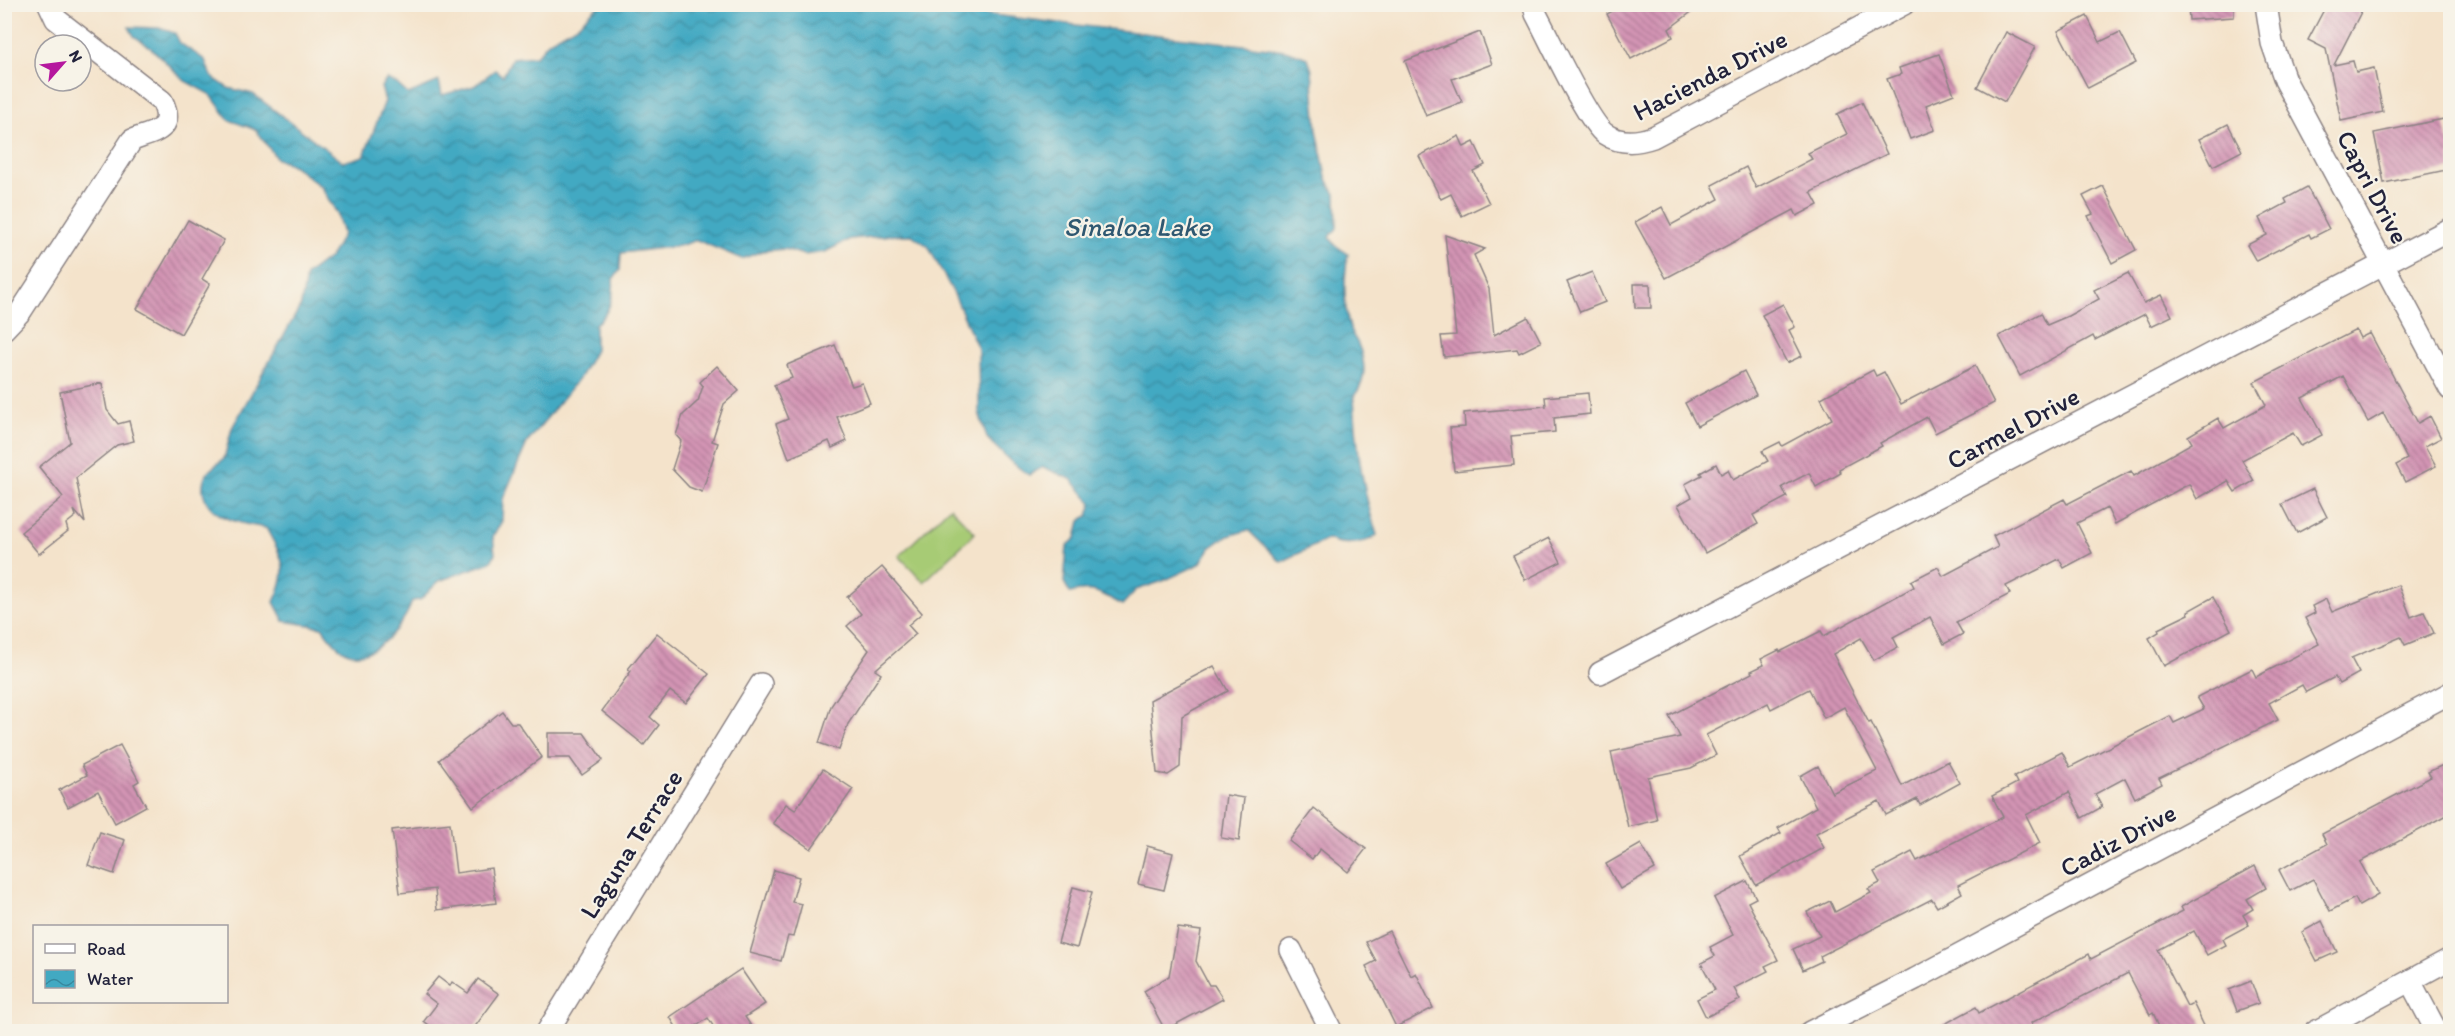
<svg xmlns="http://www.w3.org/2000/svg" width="2455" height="1036" viewBox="0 0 2455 1036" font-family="Itim,sans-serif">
	<defs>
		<pattern id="water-waves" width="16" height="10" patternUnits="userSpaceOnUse" patternTransform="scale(1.5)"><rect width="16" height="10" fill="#42a9c2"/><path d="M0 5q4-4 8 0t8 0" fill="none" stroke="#37899f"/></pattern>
		<pattern id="building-back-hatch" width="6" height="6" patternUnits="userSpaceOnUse" patternTransform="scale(1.5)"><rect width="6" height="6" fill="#d394b4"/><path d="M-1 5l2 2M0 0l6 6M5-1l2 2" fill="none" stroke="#ab7894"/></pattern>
	</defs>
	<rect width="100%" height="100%" fill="#f7f3e8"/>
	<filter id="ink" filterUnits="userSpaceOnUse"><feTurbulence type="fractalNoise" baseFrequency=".0167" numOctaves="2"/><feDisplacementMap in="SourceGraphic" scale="12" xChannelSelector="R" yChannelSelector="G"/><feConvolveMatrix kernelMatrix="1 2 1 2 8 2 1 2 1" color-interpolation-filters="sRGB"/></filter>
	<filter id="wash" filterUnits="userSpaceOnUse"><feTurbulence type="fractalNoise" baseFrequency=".008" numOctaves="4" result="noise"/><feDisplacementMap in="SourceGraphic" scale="24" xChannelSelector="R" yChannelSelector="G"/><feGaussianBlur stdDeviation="1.35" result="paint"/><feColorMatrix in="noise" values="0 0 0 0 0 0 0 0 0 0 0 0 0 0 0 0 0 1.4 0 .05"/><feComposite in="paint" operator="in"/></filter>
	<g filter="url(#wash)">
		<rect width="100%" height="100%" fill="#f4e3cb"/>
		<polygon fill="#a7cb74" stroke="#647658" stroke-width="1.5" points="950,507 975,533 924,582 899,556"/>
		<path fill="url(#water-waves)" stroke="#32667e" stroke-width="1.5" d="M 599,5 L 909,5 L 1285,50 L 1308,58 L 1312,71 L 1317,130 L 1326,177 L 1336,196 L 1337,228 L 1330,237 L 1335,245 L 1348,254 C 1344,278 1343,304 1350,328 C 1351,334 1356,339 1358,344 C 1366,363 1367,381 1354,396 C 1356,443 1362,490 1377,535 C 1365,545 1341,546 1328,539 L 1281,562 L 1248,530 L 1225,537 L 1210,548 L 1200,564 L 1163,581 L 1136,590 L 1122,605 C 1103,594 1092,586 1070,593 L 1064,582 L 1067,546 L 1076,538 L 1080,521 L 1088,516 L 1092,503 L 1071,479 L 1043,467 L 1029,475 L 1011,462 L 987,438 L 979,412 L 978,349 L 954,294 L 928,246 L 912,235 L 893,235 L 850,239 L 825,252 L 804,255 L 785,249 L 762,251 L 742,259 L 697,240 L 679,246 L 621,253 L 620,270 L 613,279 C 615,295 609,315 595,324 L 595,350 L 580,377 L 527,443 L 503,499 L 502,521 L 493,536 L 495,554 L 491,562 L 439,581 L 420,600 L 412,601 C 406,623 372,666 344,651 C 335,645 328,636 322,627 L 284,621 L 274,602 C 290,568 283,559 266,528 C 243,524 207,519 203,491 C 201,474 212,468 224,459 L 232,428 L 301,305 L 306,275 L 331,256 L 343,234 L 337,213 L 321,187 L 294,166 L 277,159 L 256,130 L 229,120 L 211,95 L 185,81 L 151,48 L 134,36 L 129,27 L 159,28 L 175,33 L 180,43 L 205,60 L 211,76 L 228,88 L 253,94 L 343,162 L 364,156 L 385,101 L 381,87 L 387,79 L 397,84 L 408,94 L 439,81 L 442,95 L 474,86 L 495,70 L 503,76 L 512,58 L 536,56 L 549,41 L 578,25 Z"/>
		<g id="blocks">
			<g fill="url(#building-back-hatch)">
				<polygon points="1625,4 1702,4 1669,29 1673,37 1631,59 1607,14"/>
				<polygon points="2188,4 2234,4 2234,17 2189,20"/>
				<polygon points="2327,4 2352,4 2362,10 2334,65 2353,61 2356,72 2374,68 2383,112 2341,121 2326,49 2308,40"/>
				<polygon points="2087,16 2100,42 2120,32 2136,63 2088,88 2058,31"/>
				<polygon points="1480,32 1492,64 1452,79 1462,102 1426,116 1405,61"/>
				<polygon points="2006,32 2035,47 2005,102 1977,87"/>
				<polygon points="1939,54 1954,94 1926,105 1935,130 1910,139 1887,79 1901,74 1899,68"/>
				<polygon points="1862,102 1887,154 1811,192 1818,205 1797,216 1794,210 1666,278 1635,222 1662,207 1671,225 1719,199 1712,185 1746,167 1756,188 1812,159 1808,153 1847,134 1837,114"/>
				<polygon points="2444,119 2451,152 2451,169 2384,183 2374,133"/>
				<polygon points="2228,124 2242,151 2213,166 2199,139"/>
				<polygon points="1459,136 1464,147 1474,142 1485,165 1473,171 1489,203 1462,216 1451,194 1441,199 1419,156"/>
				<polygon points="2103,186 2136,250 2112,263 2088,216 2093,214 2083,196"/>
				<polygon points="2307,187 2329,229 2311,238 2309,234 2256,261 2247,245 2267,235 2259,218 2287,203 2285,199"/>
				<polygon points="188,220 224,240 202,279 210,284 181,334 137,309"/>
				<polygon points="1445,235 1485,249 1474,255 1489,289 1494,335 1528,317 1541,342 1519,353 1517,349 1444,357 1441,336 1456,335"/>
				<polygon points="1592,272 1605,302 1580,312 1567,282"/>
				<polygon points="2128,273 2144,303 2161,295 2172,316 2151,326 2145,314 2095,340 2093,336 2020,376 1999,336 2041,313 2047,325 2068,316 2099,299 2094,290"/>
				<polygon points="1634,284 1650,284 1651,308 1635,308"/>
				<polygon points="1783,304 1795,327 1789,330 1802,356 1787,363 1762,315"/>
				<polygon points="2356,330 2360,338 2370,333 2418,423 2430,416 2441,438 2425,446 2436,466 2405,482 2396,465 2407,459 2383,413 2368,422 2343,376 2302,398 2322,435 2301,446 2293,433 2242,460 2254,481 2235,492 2228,481 2197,499 2189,484 2115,524 2107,508 2077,523 2092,553 2064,568 2059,559 2006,586 2010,594 1956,622 1963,634 1944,644 1930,617 1893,637 1898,647 1874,660 1861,638 1833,654 1869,723 1871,722 1902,786 1948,761 1960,783 1920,805 1917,799 1886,815 1879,801 1816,833 1824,848 1756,885 1740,856 1781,833 1778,828 1816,807 1800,776 1818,766 1832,793 1877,771 1844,707 1824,718 1809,689 1771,709 1768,703 1706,735 1716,755 1691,768 1648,777 1657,820 1628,827 1611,752 1680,737 1669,716 1752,673 1751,671 1764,665 1761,659 1779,650 1780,652 1821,631 1824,636 1914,587 1911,581 1938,567 1943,576 1998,547 1993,536 2064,499 2067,504 2131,471 2134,476 2192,443 2188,436 2218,418 2224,428 2266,405 2254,382"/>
				<polygon points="835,345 852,386 862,383 870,403 837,417 847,441 832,448 829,441 789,458 776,424 788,419 774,385 792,378 787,365"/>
				<polygon points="717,366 739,391 724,404 712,441 718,443 702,492 689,487 672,469 681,441 676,435 683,415 698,401 703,386 700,382"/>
				<polygon points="1975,366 1994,403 1935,433 1927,417 1880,443 1882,446 1839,469 1841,473 1816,487 1809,473 1782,487 1787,497 1753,515 1758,524 1705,553 1678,505 1692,497 1685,484 1702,475 1700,473 1716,464 1721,474 1728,470 1733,480 1768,461 1762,451 1780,442 1782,446 1832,419 1821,398 1873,370 1876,376 1884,372 1901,404"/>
				<polygon points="1744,371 1756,395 1697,426 1685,403"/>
				<polygon points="102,383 107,410 118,424 129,421 134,441 117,445 76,478 85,523 74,510 76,516 66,524 68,531 39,554 21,532 63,497 39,467 70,442 60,392"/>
				<polygon points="1588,393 1590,414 1554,418 1555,432 1511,436 1514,465 1454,471 1450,428 1465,427 1464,413 1546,406 1545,397"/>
				<polygon points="2313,489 2327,517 2297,533 2282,504"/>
				<polygon points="1549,538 1561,562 1525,580 1513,556"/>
				<polygon points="882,567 922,613 908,625 916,634 875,670 881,674 848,724 839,750 819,743 831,706 869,650 847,626 861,614 847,597"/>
				<polygon points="2398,585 2411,617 2424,612 2434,633 2405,645 2401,637 2351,658 2359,673 2339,684 2335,677 2306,692 2302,685 2269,703 2278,720 2159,778 2162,784 2135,798 2125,778 2095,794 2102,807 2082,818 2069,792 2026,815 2040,843 1958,885 1962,893 1937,907 1932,899 1820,956 1822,961 1803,970 1793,949 1820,936 1807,912 1830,901 1835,912 1871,893 1868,889 1880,883 1874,872 1912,852 1917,861 2003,817 1992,796 2017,783 2014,777 2062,752 2070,767 2170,716 2174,723 2204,709 2197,697 2252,669 2256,677 2319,644 2305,618 2315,613 2312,606 2326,599 2332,612"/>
				<polygon points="2213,597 2231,630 2164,666 2149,638 2159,632 2158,629 2189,614 2188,611"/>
				<polygon points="657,633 709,674 686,703 670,691 650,717 659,725 644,745 602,711 631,671 628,669"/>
				<polygon points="1214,666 1228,691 1182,716 1180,767 1168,775 1157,773 1150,700"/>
				<polygon points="502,711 511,723 518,723 542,757 473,807 439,760"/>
				<polygon points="548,733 584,733 603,760 582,775 570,758 548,758"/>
				<polygon points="120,745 139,781 134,784 146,806 115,823 98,791 68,807 59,790 87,775 82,765"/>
				<polygon points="2445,764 2451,775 2451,813 2360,862 2378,895 2359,906 2355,898 2330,911 2313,879 2290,891 2279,870 2327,844 2322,834 2431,777 2428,772"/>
				<polygon points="823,769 853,789 811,849 773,823 786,804 795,810"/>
				<polygon points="1226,795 1244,798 1239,841 1221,838"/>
				<polygon points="1314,808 1366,849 1348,872 1320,849 1312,859 1289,841"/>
				<polygon points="450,823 456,873 491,868 496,903 437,910 435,889 400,893 392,830"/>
				<polygon points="100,832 125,840 114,874 88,865"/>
				<polygon points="1641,844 1655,869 1620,889 1606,864"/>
				<polygon points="1147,846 1173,853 1164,890 1138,884"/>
				<polygon points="2255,866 2266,888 2247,899 2253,909 2243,915 2249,925 2223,939 2226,945 2207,955 2194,931 2158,950 2187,1006 2193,1003 2207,1032 2162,1032 2153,1013 2150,1015 2128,973 2031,1023 2036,1032 1930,1032 1976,1007 1979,1013 2089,954 2091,959 2183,911 2181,907"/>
				<polygon points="774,870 799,877 792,902 802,904 793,937 788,936 781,961 750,953"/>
				<polygon points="1747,881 1756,898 1748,902 1778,960 1765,966 1768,971 1734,988 1740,1000 1706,1017 1697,999 1715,990 1701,963 1715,956 1710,947 1733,935 1714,898"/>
				<polygon points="1073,887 1092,892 1077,948 1058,943"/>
				<polygon points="2322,921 2337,952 2317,961 2302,932"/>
				<polygon points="1178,928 1201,931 1196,961 1209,985 1214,985 1223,999 1165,1030 1144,991 1169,976"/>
				<polygon points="1389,931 1411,976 1416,973 1433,1008 1396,1027 1366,966 1376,961 1366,942"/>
				<polygon points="741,969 765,1004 745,1017 755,1032 717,1032 708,1018 688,1032 679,1032 670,1017"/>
				<polygon points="438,977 450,986 452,982 468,993 478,979 499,994 471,1032 438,1032 424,1021 437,1004 424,994"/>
				<polygon points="2251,981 2259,1003 2237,1011 2229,990"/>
			</g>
		</g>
	</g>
	<g filter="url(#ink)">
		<use href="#blocks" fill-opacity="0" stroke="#8b8283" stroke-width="1.5"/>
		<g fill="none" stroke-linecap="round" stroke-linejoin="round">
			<defs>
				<g id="minor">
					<path d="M 1534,4 L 1536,14 C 1549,38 1587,121 1605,134 C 1620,144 1636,143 1653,137 L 1904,4"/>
					<polyline points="2266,4 2272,43 2285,80 2450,389"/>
					<path d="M 4,329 L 21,311 L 132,140 C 154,132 176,130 162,101 L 56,19 L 49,4"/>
					<polyline points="1600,673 2450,229"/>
					<polyline points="1291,950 1332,1032"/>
					<polyline points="2410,981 2437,1032"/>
					<polyline points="547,1032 761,684"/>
					<polyline points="1810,1032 1915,979 2450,693"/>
					<polyline points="2315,1032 2450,959"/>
				</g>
			</defs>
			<use href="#minor" stroke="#8b8283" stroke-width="24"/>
			<use href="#minor" stroke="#fff" stroke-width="21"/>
		</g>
	</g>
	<g text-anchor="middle" stroke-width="4.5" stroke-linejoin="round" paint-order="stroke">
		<g font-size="26" fill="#22223b" stroke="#f7f3e8">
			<text transform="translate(1710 75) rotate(-27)" y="9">Hacienda Drive</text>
			<text transform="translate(2373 187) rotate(62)" y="9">Capri Drive</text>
			<text transform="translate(2013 428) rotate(-28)" y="9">Carmel Drive</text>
			<text transform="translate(2118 840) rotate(-28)" y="9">Cadiz Drive</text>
			<text transform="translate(631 844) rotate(-58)" y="9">Laguna Terrace</text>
		</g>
		<g font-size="27" font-style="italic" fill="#2f5871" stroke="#f7f3e8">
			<text x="1137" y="236">Sinaloa Lake</text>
		</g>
	</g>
	<rect width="2455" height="1036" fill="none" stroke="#f7f3e8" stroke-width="24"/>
	<rect x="33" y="925" width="195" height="78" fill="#f7f3e8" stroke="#a29fa3" stroke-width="1.5"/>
	<rect x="45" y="944" width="30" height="9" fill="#ffffff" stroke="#a29fa3" stroke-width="1.5"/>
	<text x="87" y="955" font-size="18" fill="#22223b">Road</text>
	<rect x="45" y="970" width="30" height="18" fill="url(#water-waves)" stroke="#a29fa3" stroke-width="1.5"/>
	<text x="87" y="985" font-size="18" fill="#22223b">Water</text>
	<g transform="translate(63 63) rotate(62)"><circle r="28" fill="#f7f3e8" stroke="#a29fa3" stroke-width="1.5"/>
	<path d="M0-4.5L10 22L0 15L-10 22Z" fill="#b5179e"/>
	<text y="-9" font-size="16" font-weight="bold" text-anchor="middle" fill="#22223b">N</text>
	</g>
</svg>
